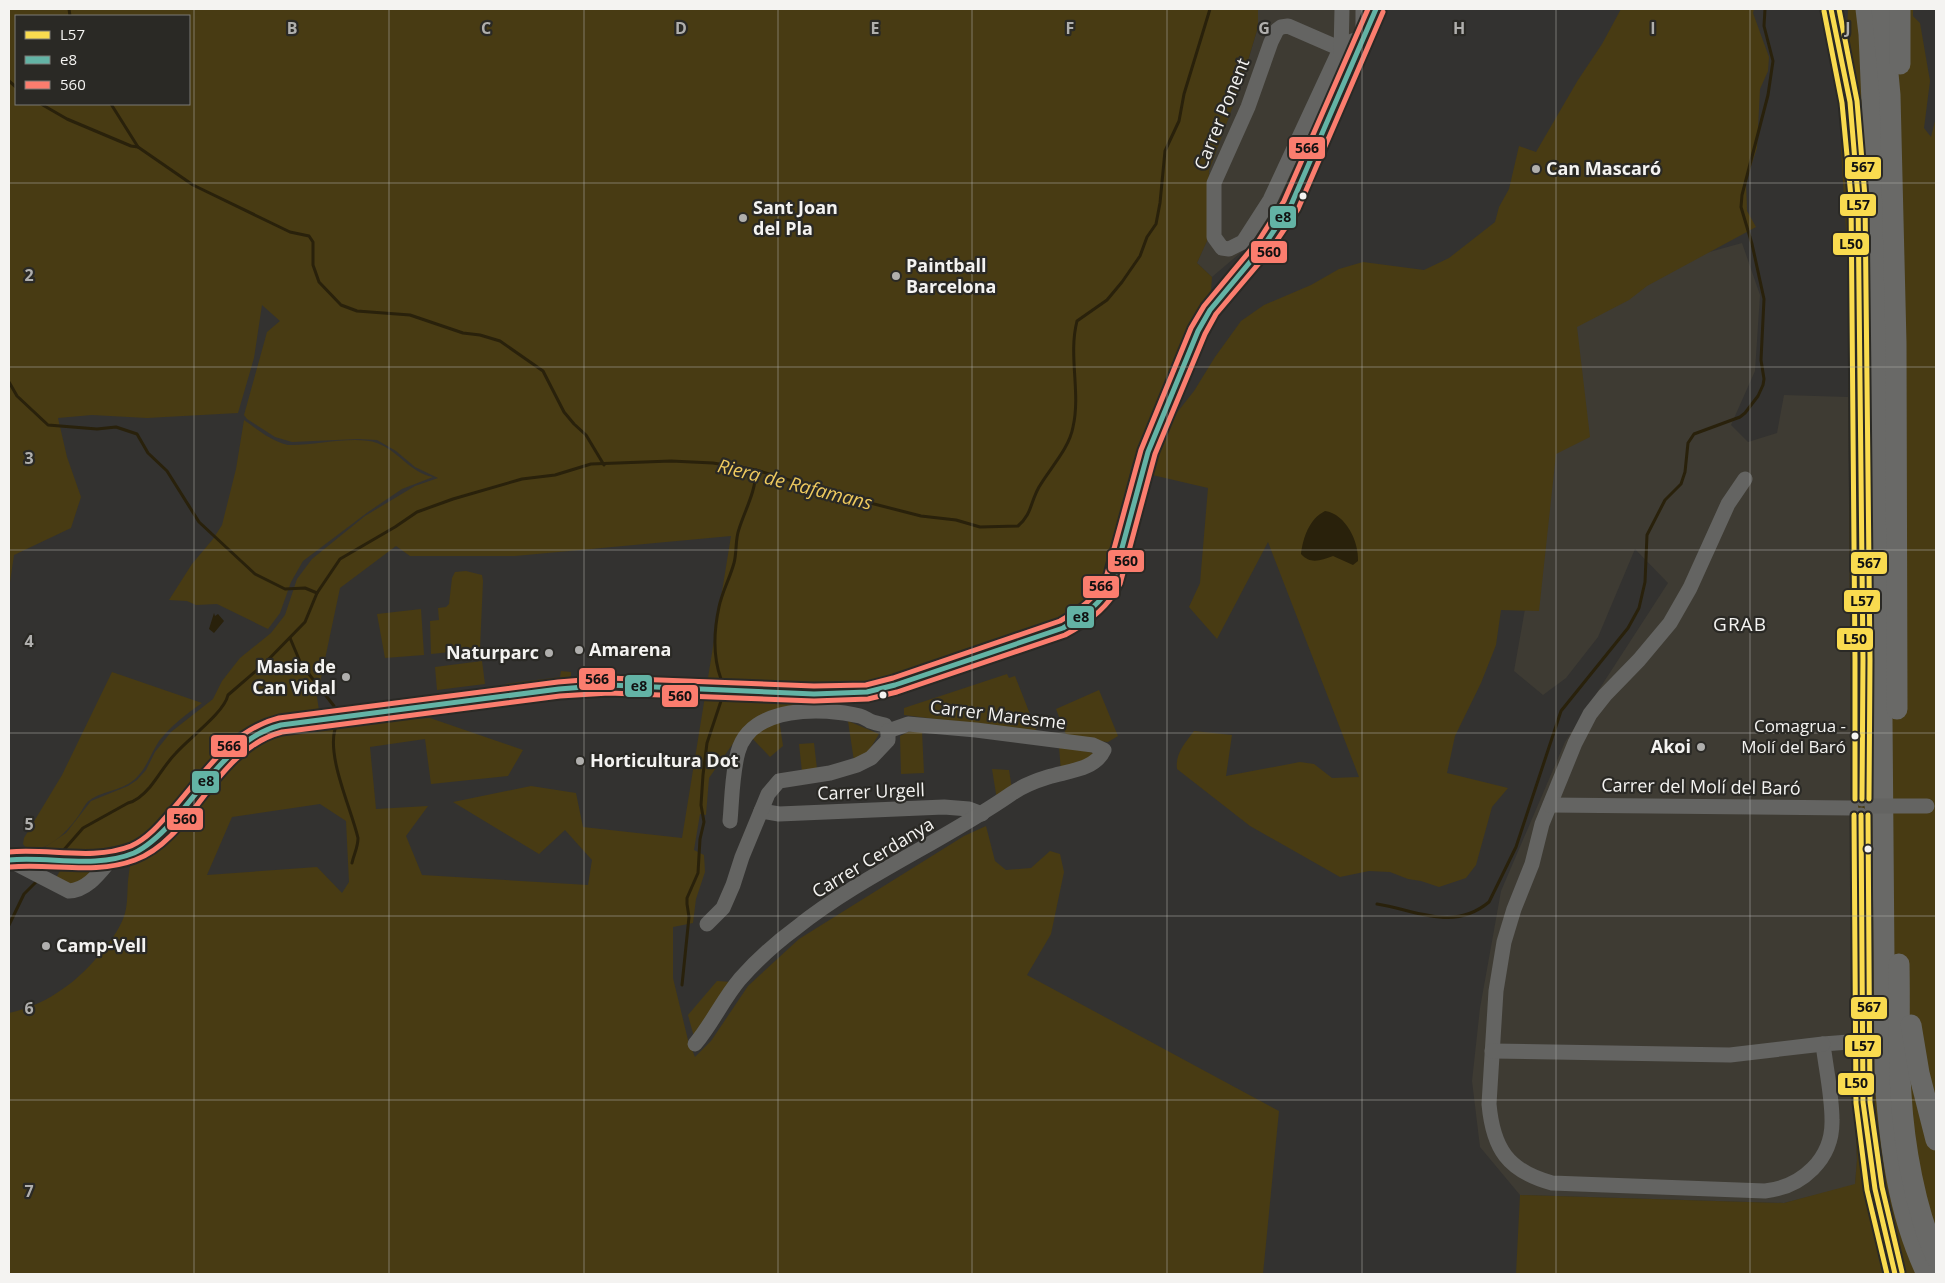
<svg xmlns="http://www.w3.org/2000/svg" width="1945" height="1283" viewBox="0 0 1945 1283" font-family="'Open Sans',sans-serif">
	<rect width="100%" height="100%" fill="#333230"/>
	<g fill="#3e3b33">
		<polygon points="1258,9 1364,9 1289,181 1267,222 1246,248 1212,277 1197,263 1207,240 1208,172 1240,87 1258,27"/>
		<polygon points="1742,243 1760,295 1755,371 1731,425 1748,442 1777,433 1784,395 1848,397 1852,827 1852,1056 1857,1160 1855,1185 1784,1203 1520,1195 1480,1147 1472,1081 1480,1008 1501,891 1565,742 1668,583 1635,549 1598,637 1566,678 1543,695 1514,671 1554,446 1573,317 1677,261"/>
	</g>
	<g fill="#483b13" fill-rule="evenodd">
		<path d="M 9,9 L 1258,9 L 1258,27 L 1240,87 L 1209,171 L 1207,241 L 1197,263 L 1212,277 L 1211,291 L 1197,315 L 1132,465 L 1122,505 L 1118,539 L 1109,572 L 1094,595 L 1070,617 L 842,694 L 837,708 L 757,721 L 734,742 L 709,778 L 706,815 L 700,814 L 694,850 L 704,855 L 705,872 L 696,899 L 693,923 L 673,927 L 673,978 L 688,1040 L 695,1057 L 711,1041 L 748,986 L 799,939 L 964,836 L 986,826 L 995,861 L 1006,870 L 1031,868 L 1050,851 L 1060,854 L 1064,872 L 1051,934 L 1027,975 L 1279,1111 L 1263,1274 L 9,1274 L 9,1013 C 28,1009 48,1000 64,988 C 83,976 115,940 123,919 C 128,907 127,894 128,881 C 129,869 132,856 134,843 L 111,850 L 89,852 L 42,849 L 66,833 L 91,801 L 128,786 L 137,780 L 146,770 L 155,752 L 171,732 L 213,699 L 222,681 L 240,658 L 271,633 L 285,615 L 297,579 L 312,559 L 365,516 L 415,486 L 438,478 L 415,467 L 396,451 L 377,440 L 358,439 L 292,442 L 275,437 L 247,419 L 244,415 L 267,332 L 280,321 L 262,305 L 254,358 L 238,413 L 147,418 L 92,415 L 58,418 L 67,457 L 81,497 L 71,528 L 14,555 L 9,589 ZM 16,16 L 189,16 L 189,104 L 16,104 ZM 731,536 L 682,838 L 583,827 L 576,793 L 531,786 L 453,802 L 539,854 L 565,830 L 592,860 L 588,885 L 422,875 L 406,836 L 428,806 L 376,809 L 370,747 L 425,739 L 431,784 L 508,776 L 523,750 L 430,718 L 321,724 L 317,697 L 340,588 L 396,546 L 410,556 L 515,556 ZM 320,804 L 346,821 L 349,882 L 342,893 L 317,867 L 207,875 L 232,817 Z"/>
		<path d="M 1621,9 L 1754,9 L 1753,13 L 1769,57 L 1768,71 L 1760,89 L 1757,148 L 1746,181 L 1747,211 L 1756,227 L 1647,286 L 1629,300 L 1577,327 L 1590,437 L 1556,454 L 1539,611 L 1501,610 L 1496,645 L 1481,683 L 1455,736 L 1447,773 L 1508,788 L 1492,807 L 1476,865 L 1466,878 L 1439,887 L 1421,881 L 1408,879 L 1390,872 L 1369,871 L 1340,877 L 1250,826 L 1177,769 C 1175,754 1185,743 1194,731 L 1232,735 L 1226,776 L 1300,762 L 1314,764 L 1332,778 L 1359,777 L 1268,542 L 1217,639 L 1189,607 L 1200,583 L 1208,488 L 1148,474 L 1164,429 L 1194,391 L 1215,357 L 1241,321 L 1264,305 L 1311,285 L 1339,269 L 1363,262 L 1424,270 L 1449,258 L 1495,222 L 1499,207 L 1509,189 L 1519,146 L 1536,152 L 1578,80 L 1602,44 Z"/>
		<polygon points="1848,9 1913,9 1913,16 1920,23 1930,81 1924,128 1931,137 1936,117 1936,1274 1516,1274 1520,1195 1784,1203 1855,1184 1857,1160 1852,1056 1848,262 1841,150"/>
		<path d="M 244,420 C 258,430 271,441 288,445 C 314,446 354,435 377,443 C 399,451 409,472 433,477 L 402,489 L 368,512 L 303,561 L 291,582 L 280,613 L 268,629 L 217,604 L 196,605 L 187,601 L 169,600 L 192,564 L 213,539 L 222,525 L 236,469 Z"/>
		<polygon points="466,571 482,575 483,581 480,649 431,654 430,621 439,620 438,608 446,607 449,604 452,578 455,572"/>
		<polygon points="421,609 424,655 385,658 377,614"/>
		<polygon points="482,661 485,684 437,690 435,667"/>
		<polygon points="561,671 571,672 571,676 565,679 504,688 505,684 560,677"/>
		<path d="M 112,672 L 202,703 C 186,714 171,726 159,741 C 151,753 147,767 137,777 C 124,791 104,790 90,800 C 85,803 82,811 79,815 C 68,831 47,853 27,849 L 23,844 L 24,838 L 62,775 Z"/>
		<polygon points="1007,674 1009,678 1015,676 1037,732 904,715 904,708"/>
		<polygon points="1099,690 1118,736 1108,742 1067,737 1056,709"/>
		<polygon points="779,719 783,746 770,757 751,737"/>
		<polygon points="848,721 879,734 867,754 854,761"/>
		<polygon points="910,731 922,731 924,773 901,774 900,736"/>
		<polygon points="814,743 817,769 802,772 799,744"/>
		<polygon points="1064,746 1094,753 1092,756 1061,771 1059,747"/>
		<polygon points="992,769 1009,770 1012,789 997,800"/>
		<polygon points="65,861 105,863 72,888 55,880"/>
		<polygon points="717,981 732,982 694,1037 688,1015"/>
	</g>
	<g fill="#29210b">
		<path d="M 1325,511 C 1346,514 1359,542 1358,561 L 1353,565 L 1333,556 C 1321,560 1311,565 1301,554 C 1303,538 1309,519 1325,511 Z"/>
		<polygon points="214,613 215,616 218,614 224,621 214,633 209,629"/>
	</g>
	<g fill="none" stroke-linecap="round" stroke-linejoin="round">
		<g stroke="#29210b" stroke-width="3">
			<polyline points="69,9 70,16"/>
			<polyline points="9,81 16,87"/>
			<polyline points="41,104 67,119 131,146 138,147 193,185 290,232 309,236 313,242 313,265 319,282 341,305 357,311 410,315 463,333 480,335 500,341 543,371 564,412 574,424 586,435 604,465"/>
			<polyline points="111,104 138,147"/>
			<polyline points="9,382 17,396 48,425 97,429 116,427 137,434 148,453 167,471 199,522 255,574 285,589 305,588 317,593"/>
			<polyline points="290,638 301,664 334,706"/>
			<path d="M 721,679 C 713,657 714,630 719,607 C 722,592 730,578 734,563 C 737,552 735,540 739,529 C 745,510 756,491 756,470"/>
			<path d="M 335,729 C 327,758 351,808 358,838 C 358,848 354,853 352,863"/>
			<path d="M 62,852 L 83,828 L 128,803 C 137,801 144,794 150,787 C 159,776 166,763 176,753 C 189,738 224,713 228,695 L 264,664 L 305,622 L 317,593 L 340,559 L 395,527 L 417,512 L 453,499 L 522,479 L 555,475 L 591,464 L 671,461 L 713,463 L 756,470 L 839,495 L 921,516 L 956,520 L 980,527 L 1018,526 C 1032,514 1030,503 1039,487 C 1050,468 1069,449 1073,427 C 1081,392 1068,356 1077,321 L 1107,300 L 1122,282 L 1140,256 L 1147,237 L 1156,224 L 1160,203 L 1165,151 L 1179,121 L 1184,94 L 1210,9"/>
			<path d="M 1377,904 C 1416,910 1453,932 1489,902 L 1516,847 L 1561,711 L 1628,628 L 1639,608 L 1645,582 L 1647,535 L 1665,500 L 1681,484 L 1685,472 L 1688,443 L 1694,434 L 1740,417 L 1745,413 L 1758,396 L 1763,385 L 1764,379 L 1761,360 L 1764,299 L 1752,244 L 1741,207 L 1742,195 L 1768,95 L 1773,61 L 1764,26 L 1765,9"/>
			<polyline points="9,925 24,894 38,880"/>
			<polyline points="682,985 689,917 687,904 687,898 698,873 700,839 704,822 701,805 703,775 707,743 721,701"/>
		</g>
		<g stroke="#646462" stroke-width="15">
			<path d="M 1831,9 C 1847,71 1856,133 1858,197 L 1863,660 L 1862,799"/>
			<polyline points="1342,45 1270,200 1243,242 1229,249 1222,248 1214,237 1214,183 1248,107 1271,42 1277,30 1281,27 1288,26 1334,46 1342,45 1363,37 1363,9"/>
			<polyline points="1341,52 1342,9"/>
			<path d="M 1745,479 L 1728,504 L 1690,588 L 1670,623 L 1639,660 L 1605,695 L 1590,714 L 1575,743 L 1542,824 L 1532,864 L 1514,909 L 1504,942 L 1496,991 L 1489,1104 C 1493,1149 1508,1171 1552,1183 L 1765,1191 C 1802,1187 1833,1159 1832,1120 C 1832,1095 1826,1069 1823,1044 L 1862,1041"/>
			<polyline points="1550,805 1851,808"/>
			<polyline points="761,811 779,814 944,807 969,809 982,814"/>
			<path d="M 1861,815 L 1863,1102 C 1868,1161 1878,1217 1895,1274"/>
			<path d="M 9,860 L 69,891 C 88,890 100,872 112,858"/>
			<path d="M 707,924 L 723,908 L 733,885 L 742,857 L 768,794 L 779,781 L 830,773 L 857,765 L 871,758 L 888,740 L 888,731 L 885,725 C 880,724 875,723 870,721 C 866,719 864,717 860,716 C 823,707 751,705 738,752 C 732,774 732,799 730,821"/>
			<path d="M 695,1044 C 712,1024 723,999 740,979 C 756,961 777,942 796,928 C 861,876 942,842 1011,794 C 1022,786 1035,781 1048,777 C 1067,771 1095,770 1104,750 L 1093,745 L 976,730 L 908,724 L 888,731"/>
			<polyline points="1492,1051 1730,1055 1823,1044"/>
		</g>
		<path stroke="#6d6c6b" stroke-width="19" d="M 9,860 C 50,853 94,869 133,853 C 151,845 166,829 179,814 C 202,787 230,746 262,731 C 278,724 296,722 313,720 L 559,689 L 609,685 L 814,694 L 842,694 L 867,692 L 895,685 L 1063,628 L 1082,617 L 1092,609 L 1108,591 L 1113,581 L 1148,452 L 1198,331 L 1210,310 L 1265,244 L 1291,205 L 1376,9"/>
		<g stroke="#696967" stroke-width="21">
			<path d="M 1866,9 L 1869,34 L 1874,148 L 1879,358 L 1885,1080 C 1890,1145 1898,1214 1927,1274"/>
			<polyline points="1882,9 1890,95 1896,343 1897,709"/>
			<polyline points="1900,64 1900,9"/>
			<path d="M 1899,964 C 1900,1007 1898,1051 1901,1094 C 1904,1146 1915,1208 1936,1257"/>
			<polyline points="1911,1025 1919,1073 1936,1140"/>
		</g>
		<polyline stroke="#646462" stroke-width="15" points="1872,806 1927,806"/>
		<defs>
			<g id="bus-1">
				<polyline points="1831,9 1850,102 1858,197 1863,660 1862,799"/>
				<polyline points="1861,815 1863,1102 1875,1189 1895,1274"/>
			</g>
			<path id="bus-2" d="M 9,860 C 49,856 95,869 134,853 C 149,846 161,834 172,822 C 205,786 231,738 281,725 L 559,689 L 609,685 L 814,694 L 867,692 L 895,685 L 1063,628 C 1084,616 1102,603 1113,581 L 1148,452 L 1198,331 L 1210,310 L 1265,244 L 1291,205 L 1376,9"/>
			<path id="bus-3" d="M 10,867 C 51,863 95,875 135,860 C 194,838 214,750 282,732 L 560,696 L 609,693 L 814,701 L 868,699 L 897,692 L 1065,635 C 1088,623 1108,608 1120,584 L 1155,454 L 1205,334 L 1216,314 L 1271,249 L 1298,209 L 1383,12"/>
			<path id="bus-4" d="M 9,852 C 48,848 93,861 131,846 C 147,839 160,824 171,811 C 203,775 230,730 279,718 L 558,682 L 608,678 L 814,686 L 866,685 L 893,678 L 1060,621 C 1079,610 1096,598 1106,578 L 1141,450 L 1191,328 L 1204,306 L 1259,240 L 1284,201 L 1368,9"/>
			<g id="bus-5">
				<polyline points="1824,11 1842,103 1851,197 1855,660 1855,799"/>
				<polyline points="1854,815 1856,1103 1867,1190 1887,1274"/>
			</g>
			<g id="bus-6">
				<polyline points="1839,9 1857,101 1865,197 1870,660 1869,799"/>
				<polyline points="1868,815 1870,1102 1882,1187 1902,1272"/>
			</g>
		</defs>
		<use href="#bus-1" stroke="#2a2925" stroke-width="9"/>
		<use href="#bus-2" stroke="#2a2925" stroke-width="9"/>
		<use href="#bus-3" stroke="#2a2925" stroke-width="9"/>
		<use href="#bus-4" stroke="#2a2925" stroke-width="9"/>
		<use href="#bus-5" stroke="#2a2925" stroke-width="9"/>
		<use href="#bus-6" stroke="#2a2925" stroke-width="9"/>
		<use href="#bus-1" stroke="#f9db4f" stroke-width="5"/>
		<use href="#bus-2" stroke="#63b3a5" stroke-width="5"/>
		<use href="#bus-3" stroke="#fb7d6e" stroke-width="5"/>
		<use href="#bus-4" stroke="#fb7d6e" stroke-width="5"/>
		<use href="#bus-5" stroke="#f9db4f" stroke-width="5"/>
		<use href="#bus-6" stroke="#f9db4f" stroke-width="5"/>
	</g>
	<path fill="none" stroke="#b0afad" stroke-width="1" stroke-opacity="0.55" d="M 194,9 L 194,1274M 389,9 L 389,1274M 584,9 L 584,1274M 778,9 L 778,1274M 972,9 L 972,1274M 1167,9 L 1167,1274M 1362,9 L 1362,1274M 1556,9 L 1556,1274M 1750,9 L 1750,1274M 9,183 L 1936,183M 9,367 L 1936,367M 9,550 L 1936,550M 9,733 L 1936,733M 9,916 L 1936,916M 9,1100 L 1936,1100"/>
	<g fill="#b0afad" stroke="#2a2925" stroke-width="2">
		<circle cx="1536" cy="169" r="5"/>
		<circle cx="743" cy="218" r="5"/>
		<circle cx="896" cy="276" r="5"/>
		<circle cx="579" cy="650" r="5"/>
		<circle cx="549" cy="653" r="5"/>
		<circle cx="346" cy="677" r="5"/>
		<circle cx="1701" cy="747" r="5"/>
		<circle cx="580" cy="761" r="5"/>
		<circle cx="46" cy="946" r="5"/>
	</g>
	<g fill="#f4f3f1" stroke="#2a2925" stroke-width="2">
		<circle cx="1303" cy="196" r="4.5"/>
		<circle cx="883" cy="695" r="4.5"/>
		<circle cx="1855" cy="736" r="4.5"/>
		<circle cx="1868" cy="849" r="4.5"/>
	</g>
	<g text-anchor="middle" stroke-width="4.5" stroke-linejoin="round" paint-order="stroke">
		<g font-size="17" fill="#f4f3f1" stroke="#2a2925" text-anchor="end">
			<text x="1846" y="732">Comagrua -<tspan x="1846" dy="21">Molí del Baró</tspan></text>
		</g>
		<g font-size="18" fill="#f4f3f1" stroke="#2a2925">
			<text transform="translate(1222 114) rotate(-68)" y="6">Carrer Ponent</text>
			<text transform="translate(998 715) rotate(7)" y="6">Carrer Maresme</text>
			<text transform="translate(1701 787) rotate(1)" y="6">Carrer del Molí del Baró</text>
			<text transform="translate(871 792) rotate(-2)" y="6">Carrer Urgell</text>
			<text transform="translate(873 858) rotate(-31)" y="6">Carrer Cerdanya</text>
		</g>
		<g font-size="18" font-weight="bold" fill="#f4f3f1" stroke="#2a2925" text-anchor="start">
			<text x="1546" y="175">Can Mascaró</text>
			<text x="753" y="214">Sant Joan<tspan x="753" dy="21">del Pla</tspan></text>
			<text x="906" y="272">Paintball<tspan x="906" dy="21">Barcelona</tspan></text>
			<text x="589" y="656">Amarena</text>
			<text x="539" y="659" text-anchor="end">Naturparc</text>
			<text x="336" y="673" text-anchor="end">Masia de<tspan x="336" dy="21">Can Vidal</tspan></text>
			<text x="1691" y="753" text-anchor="end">Akoi</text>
			<text x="590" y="767">Horticultura Dot</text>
			<text x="56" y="952">Camp-Vell</text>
		</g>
		<g font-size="19" font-style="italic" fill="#eec95e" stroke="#2a2925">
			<text transform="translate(795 484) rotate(14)" y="7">Riera de Rafamans</text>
		</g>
		<g font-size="19" letter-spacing="1" fill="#f4f3f1" stroke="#2a2925">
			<text x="1740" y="631">GRAB</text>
		</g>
	</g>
	<g font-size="16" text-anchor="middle" font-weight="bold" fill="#b0afad" stroke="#2a2925" stroke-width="4.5" stroke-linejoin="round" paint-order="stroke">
		<text x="292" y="34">B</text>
		<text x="486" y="34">C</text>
		<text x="681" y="34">D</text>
		<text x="875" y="34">E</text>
		<text x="1070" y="34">F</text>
		<text x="1264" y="34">G</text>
		<text x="1459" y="34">H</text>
		<text x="1653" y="34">I</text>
		<text x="1848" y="34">J</text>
		<text x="29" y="281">2</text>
		<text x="29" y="464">3</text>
		<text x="29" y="647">4</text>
		<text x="29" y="830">5</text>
		<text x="29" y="1014">6</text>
		<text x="29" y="1197">7</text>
	</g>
	<g stroke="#2a2925" stroke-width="2">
		<rect x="1288" y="136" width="38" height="24" rx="5" fill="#fb7d6e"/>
		<rect x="1844" y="156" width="38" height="24" rx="5" fill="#f9db4f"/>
		<rect x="1839" y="193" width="38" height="24" rx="5" fill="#f9db4f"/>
		<rect x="1269" y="205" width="28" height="24" rx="5" fill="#63b3a5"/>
		<rect x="1832" y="232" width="38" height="24" rx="5" fill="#f9db4f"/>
		<rect x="1250" y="240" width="38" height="24" rx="5" fill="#fb7d6e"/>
		<rect x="1107" y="549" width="38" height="24" rx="5" fill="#fb7d6e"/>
		<rect x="1850" y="551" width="38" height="24" rx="5" fill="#f9db4f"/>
		<rect x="1082" y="575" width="38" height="24" rx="5" fill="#fb7d6e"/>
		<rect x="1843" y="589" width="38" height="24" rx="5" fill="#f9db4f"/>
		<rect x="1066" y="605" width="29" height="24" rx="5" fill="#63b3a5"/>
		<rect x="1836" y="627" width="38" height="24" rx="5" fill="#f9db4f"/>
		<rect x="578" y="667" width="38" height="24" rx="5" fill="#fb7d6e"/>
		<rect x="624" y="674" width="29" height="24" rx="5" fill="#63b3a5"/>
		<rect x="661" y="684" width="38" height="24" rx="5" fill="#fb7d6e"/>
		<rect x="210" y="734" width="38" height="24" rx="5" fill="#fb7d6e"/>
		<rect x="191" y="770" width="29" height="24" rx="5" fill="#63b3a5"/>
		<rect x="166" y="807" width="38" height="24" rx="5" fill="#fb7d6e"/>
		<rect x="1850" y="996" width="38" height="24" rx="5" fill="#f9db4f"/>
		<rect x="1844" y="1034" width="38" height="24" rx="5" fill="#f9db4f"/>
		<rect x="1837" y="1072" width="38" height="24" rx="5" fill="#f9db4f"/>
	</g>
	<g font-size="14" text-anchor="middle" font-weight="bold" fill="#111">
		<text x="1307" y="153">566</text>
		<text x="1863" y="172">567</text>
		<text x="1858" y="210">L57</text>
		<text x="1283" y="222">e8</text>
		<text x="1851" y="249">L50</text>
		<text x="1269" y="257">560</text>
		<text x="1126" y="566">560</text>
		<text x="1869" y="568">567</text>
		<text x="1101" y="591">566</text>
		<text x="1862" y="606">L57</text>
		<text x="1081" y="622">e8</text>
		<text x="1855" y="644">L50</text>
		<text x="597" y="684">566</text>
		<text x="639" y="691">e8</text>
		<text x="680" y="701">560</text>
		<text x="229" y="751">566</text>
		<text x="206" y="786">e8</text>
		<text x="185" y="824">560</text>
		<text x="1869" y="1012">567</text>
		<text x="1863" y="1051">L57</text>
		<text x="1856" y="1088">L50</text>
	</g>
	<rect width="1945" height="1283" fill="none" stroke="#f4f3f1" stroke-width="20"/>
	<rect x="15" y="15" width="175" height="90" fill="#2a2925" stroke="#7b7a77"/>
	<rect x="25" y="31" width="25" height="8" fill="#f9db4f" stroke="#7b7a77"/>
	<text x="60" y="40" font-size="15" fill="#f4f3f1">L57</text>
	<rect x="25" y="56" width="25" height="8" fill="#63b3a5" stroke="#7b7a77"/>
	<text x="60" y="65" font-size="15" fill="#f4f3f1">e8</text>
	<rect x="25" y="81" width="25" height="8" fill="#fb7d6e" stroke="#7b7a77"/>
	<text x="60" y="90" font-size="15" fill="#f4f3f1">560</text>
</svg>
